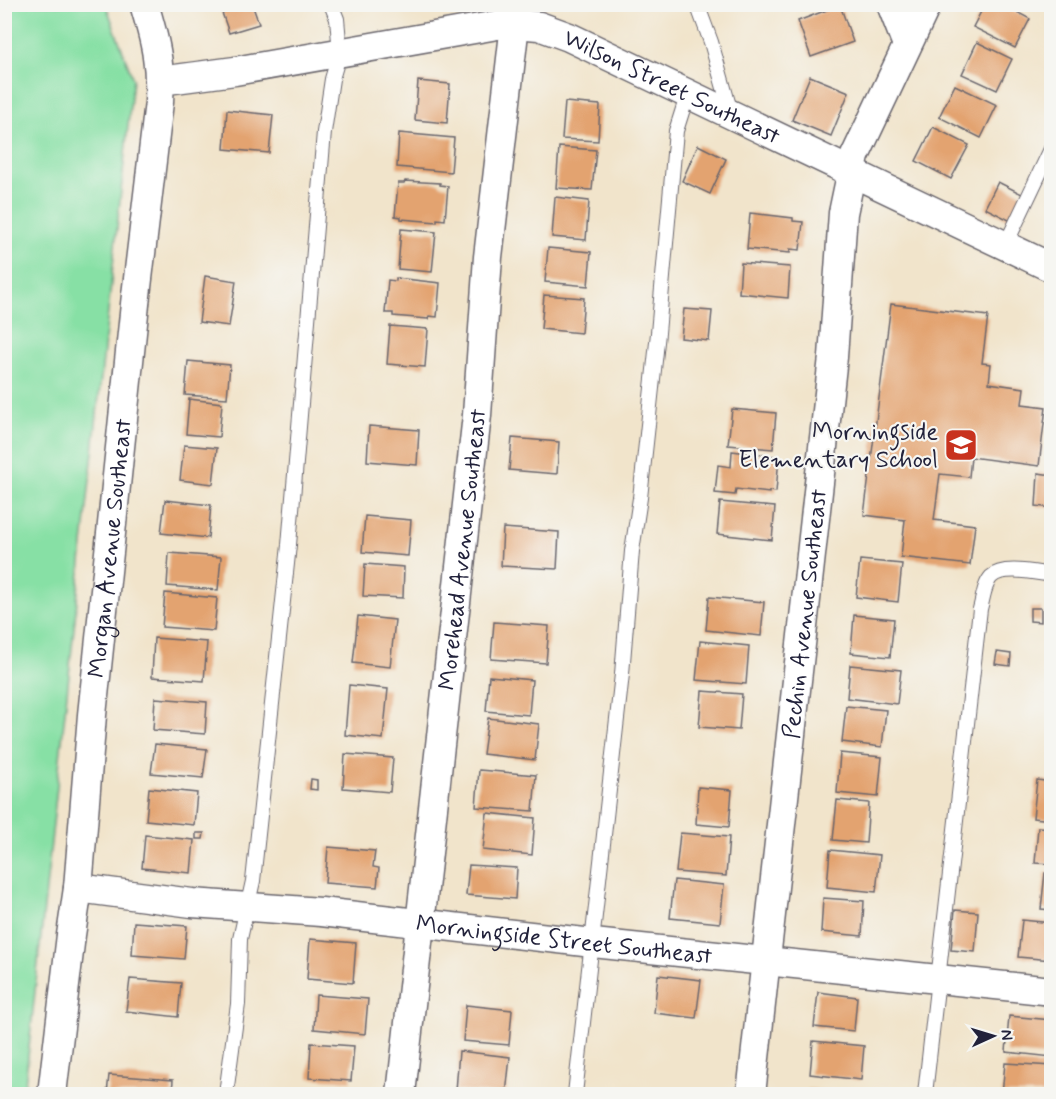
<svg xmlns="http://www.w3.org/2000/svg" width="1056" height="1099" viewBox="0 0 1056 1099" font-family="Mynerve,sans-serif">
	<rect width="100%" height="100%" fill="#f6f6f2"/>
	<filter id="ink" filterUnits="userSpaceOnUse"><feTurbulence type="fractalNoise" baseFrequency=".0167" numOctaves="2"/><feDisplacementMap in="SourceGraphic" scale="12" xChannelSelector="R" yChannelSelector="G"/><feConvolveMatrix kernelMatrix="1 2 1 2 8 2 1 2 1" color-interpolation-filters="sRGB"/></filter>
	<filter id="wash" filterUnits="userSpaceOnUse"><feTurbulence type="fractalNoise" baseFrequency=".008" numOctaves="4" result="noise"/><feDisplacementMap in="SourceGraphic" scale="24" xChannelSelector="R" yChannelSelector="G"/><feGaussianBlur stdDeviation="1.35" result="paint"/><feColorMatrix in="noise" values="0 0 0 0 0 0 0 0 0 0 0 0 0 0 0 0 0 1.4 0 .05"/><feComposite in="paint" operator="in"/></filter>
	<g filter="url(#wash)">
		<rect width="100%" height="100%" fill="#f1e4cb"/>
		<polygon fill="#87e0a5" stroke="#548170" stroke-width="1.5" points="5,4 106,5 133,79 24,1094 4,1094"/>
		<g id="blocks">
			<g fill="#e3a36f">
				<polygon points="219,4 252,4 259,24 229,33"/>
				<polygon points="985,4 1002,4 1030,19 1015,48 973,27"/>
				<polygon points="840,5 853,42 811,57 798,21"/>
				<polygon points="977,42 1012,59 997,90 962,74"/>
				<polygon points="810,76 849,92 831,136 792,120"/>
				<polygon points="418,81 450,84 447,123 415,120"/>
				<polygon points="955,85 997,105 981,138 939,117"/>
				<polygon points="565,102 600,105 598,141 562,139"/>
				<polygon points="227,110 273,115 269,153 224,149"/>
				<polygon points="933,127 969,145 951,179 916,161"/>
				<polygon points="399,133 454,138 451,172 397,167"/>
				<polygon points="698,145 726,159 710,194 682,181"/>
				<polygon points="559,147 596,150 592,190 556,188"/>
				<polygon points="405,181 440,183 440,185 448,186 445,220 437,219 437,222 401,219 401,217 395,216 398,183 404,183"/>
				<polygon points="998,182 1024,195 1011,221 985,208"/>
				<polygon points="555,197 589,201 586,240 552,237"/>
				<polygon points="750,213 793,218 793,221 803,222 800,250 790,249 790,253 747,249"/>
				<polygon points="401,229 436,232 432,272 398,269"/>
				<polygon points="548,248 591,252 588,286 545,282"/>
				<polygon points="741,263 790,267 788,298 739,293"/>
				<polygon points="205,276 236,281 229,326 199,322"/>
				<polygon points="396,278 440,283 437,317 429,316 428,319 393,316 393,313 385,313 388,280 396,281"/>
				<polygon points="544,295 584,298 581,333 541,329"/>
				<polygon points="891,304 988,316 982,363 991,364 989,383 1024,388 1022,404 1046,407 1039,466 971,457 969,477 940,474 934,520 975,525 970,565 901,557 905,520 864,515"/>
				<polygon points="684,309 712,311 709,341 681,338"/>
				<polygon points="390,326 428,329 425,367 387,364"/>
				<polygon points="188,361 230,365 227,398 185,395"/>
				<polygon points="189,399 222,403 219,437 186,434"/>
				<polygon points="732,409 776,413 773,449 728,445"/>
				<polygon points="369,426 419,430 417,465 367,461"/>
				<polygon points="512,438 559,442 557,474 509,470"/>
				<polygon points="184,445 217,448 213,484 180,480"/>
				<polygon points="732,451 779,457 776,492 769,491 769,493 736,489 735,495 715,493 718,465 731,467"/>
				<polygon points="1038,473 1052,475 1052,508 1036,506"/>
				<polygon points="165,500 211,505 208,538 161,533"/>
				<polygon points="720,502 775,507 772,540 717,534"/>
				<polygon points="365,516 411,520 408,556 362,552"/>
				<polygon points="503,528 559,532 557,569 501,566"/>
				<polygon points="169,553 221,557 218,590 167,586"/>
				<polygon points="860,560 902,564 898,602 856,597"/>
				<polygon points="365,564 404,567 403,598 363,596"/>
				<polygon points="165,593 217,598 214,631 162,627"/>
				<polygon points="709,597 764,602 761,636 706,630"/>
				<polygon points="1030,608 1041,608 1041,622 1030,621"/>
				<polygon points="854,615 894,619 890,657 851,653"/>
				<polygon points="358,616 395,620 390,667 353,663"/>
				<polygon points="494,622 549,626 546,663 491,659"/>
				<polygon points="154,638 207,642 204,681 152,677"/>
				<polygon points="700,641 749,646 746,684 696,680"/>
				<polygon points="997,652 1011,654 1010,666 995,664"/>
				<polygon points="850,665 901,670 897,704 847,698"/>
				<polygon points="489,676 532,680 529,715 486,711"/>
				<polygon points="349,685 388,689 383,739 345,735"/>
				<polygon points="702,691 742,694 739,730 699,727"/>
				<polygon points="155,698 207,702 205,734 153,730"/>
				<polygon points="846,706 886,710 882,747 842,742"/>
				<polygon points="488,718 539,724 535,760 483,754"/>
				<polygon points="155,744 207,749 203,778 151,773"/>
				<polygon points="840,753 882,757 878,797 837,793"/>
				<polygon points="345,754 393,758 390,792 343,788"/>
				<polygon points="479,770 536,775 533,811 476,807"/>
				<polygon points="311,779 317,780 317,790 310,789"/>
				<polygon points="1037,780 1052,782 1052,820 1033,818"/>
				<polygon points="698,787 732,790 729,827 696,824"/>
				<polygon points="149,788 197,793 194,825 146,820"/>
				<polygon points="837,800 869,803 866,843 833,840"/>
				<polygon points="487,813 535,818 532,855 483,850"/>
				<polygon points="1038,827 1052,828 1052,864 1035,863"/>
				<polygon points="196,833 204,833 203,839 196,839"/>
				<polygon points="680,833 729,837 726,876 676,872"/>
				<polygon points="145,835 194,840 191,873 142,868"/>
				<polygon points="328,847 375,851 373,867 379,868 377,887 325,883"/>
				<polygon points="830,850 880,855 876,892 827,887"/>
				<polygon points="469,865 517,868 515,899 466,895"/>
				<polygon points="1045,873 1052,873 1052,910 1041,909"/>
				<polygon points="674,880 724,885 720,923 670,918"/>
				<polygon points="823,898 864,901 862,936 821,932"/>
				<polygon points="955,910 978,912 975,952 951,950"/>
				<polygon points="1022,920 1052,923 1052,960 1018,957"/>
				<polygon points="134,922 187,926 184,959 132,955"/>
				<polygon points="310,939 356,943 353,983 307,979"/>
				<polygon points="658,975 701,980 696,1018 654,1013"/>
				<polygon points="130,979 181,983 178,1017 126,1011"/>
				<polygon points="818,992 857,997 854,1031 814,1027"/>
				<polygon points="316,995 368,999 365,1034 314,1029"/>
				<polygon points="466,1005 512,1010 509,1045 463,1041"/>
				<polygon points="1009,1016 1052,1020 1052,1057 1006,1052"/>
				<polygon points="813,1041 864,1046 861,1080 810,1074"/>
				<polygon points="311,1043 354,1046 351,1081 309,1078"/>
				<polygon points="459,1051 510,1057 506,1094 456,1091"/>
				<polygon points="1005,1063 1052,1066 1052,1094 1002,1094"/>
				<polygon points="109,1075 173,1080 172,1094 107,1094"/>
				<polygon points="306,1089 349,1093 349,1094 305,1094"/>
				<polygon points="808,1089 843,1093 843,1094 808,1094"/>
			</g>
		</g>
	</g>
	<g filter="url(#ink)">
		<use href="#blocks" fill-opacity="0" stroke="#6a666d" stroke-width="1.5"/>
		<g fill="none" stroke-linecap="round" stroke-linejoin="round">
			<defs>
				<g id="service">
					<polyline points="697,4 711,42 731,113"/>
					<polyline points="1005,246 1052,147"/>
					<polyline points="226,1094 238,1004 240,939 253,881 289,545 324,132 332,79 340,52 337,19 331,4"/>
					<polyline points="575,1094 622,674 632,551 640,498 658,333 676,131 688,93"/>
					<path d="M 925,1094 L 980,609 C 983,599 984,585 991,577 C 1003,565 1036,573 1052,575"/>
				</g>
				<g id="minor">
					<polyline points="891,4 907,45"/>
					<path id="s1" d="M 160,81 L 235,71 L 497,25 L 515,24 L 539,26 L 569,37 L 1052,268"/>
					<path id="s2" d="M 78,888 L 192,903 L 321,912 L 593,943 L 1052,991"/>
					<path id="s3" d="M 52,1094 L 71,935 L 78,888 L 92,715 L 135,304 L 159,102 C 161,64 155,40 144,4"/>
					<path id="s4" d="M 401,1094 L 477,415 L 488,257 L 515,24 L 514,4"/>
					<path id="s5" d="M 751,1094 L 833,357 L 843,213 L 855,156 L 927,4"/>
				</g>
			</defs>
			<use href="#service" stroke="#6a666d" stroke-width="16"/>
			<use href="#minor" stroke="#6a666d" stroke-width="31"/>
			<use href="#service" stroke="#fff" stroke-width="14"/>
			<use href="#minor" stroke="#fff" stroke-width="28"/>
		</g>
	</g>
	<defs>
		<symbol id="school-square" viewBox="-11 -11 22 22"><rect x="-9" y="-9" width="18" height="18" rx="4" fill="#c8321e" stroke="#f6f6f2"/><path d="M0-5L7-2L0 1L-7-2ZM-4 1L0 2.5L4 1V4Q0 6-4 4Z" fill="#fff"/></symbol>
	</defs>
	<g fill-rule="evenodd">
		<use href="#school-square" x="942" y="426" width="38" height="38"/>
	</g>
	<g text-anchor="middle" stroke-width="4.5" stroke-linejoin="round" paint-order="stroke">
		<g font-size="24" fill="#22223b" stroke="#f6f6f2">
			<text dy="8" stroke="none"><textPath href="#s1" startOffset="530">Wilson Street Southeast</textPath></text>
			<text dy="8" stroke="none"><textPath href="#s3" startOffset="549">Morgan Avenue Southeast</textPath></text>
			<text dy="8" stroke="none"><textPath href="#s4" startOffset="548">Morehead Avenue Southeast</textPath></text>
			<text dy="8" stroke="none"><textPath href="#s5" startOffset="483">Pechin Avenue Southeast</textPath></text>
			<text dy="8" stroke="none"><textPath href="#s2" startOffset="489">Morningside Street Southeast</textPath></text>
		</g>
		<g font-size="24" fill="#22223b" stroke="#f6f6f2" text-anchor="end">
			<text x="938" y="439">Morningside<tspan x="938" dy="28">Elementary School</tspan></text>
		</g>
	</g>
	<rect width="1056" height="1099" fill="none" stroke="#f6f6f2" stroke-width="24"/>
	<g transform="translate(993 1036) rotate(86)" stroke="#f6f6f2" stroke-width="4.5" paint-order="stroke">
	<path d="M0-4.5L10 22L0 15L-10 22Z" fill="#22223b"/>
	<text y="-9" font-size="16" font-weight="bold" text-anchor="middle" fill="#22223b">N</text>
	</g>
</svg>
